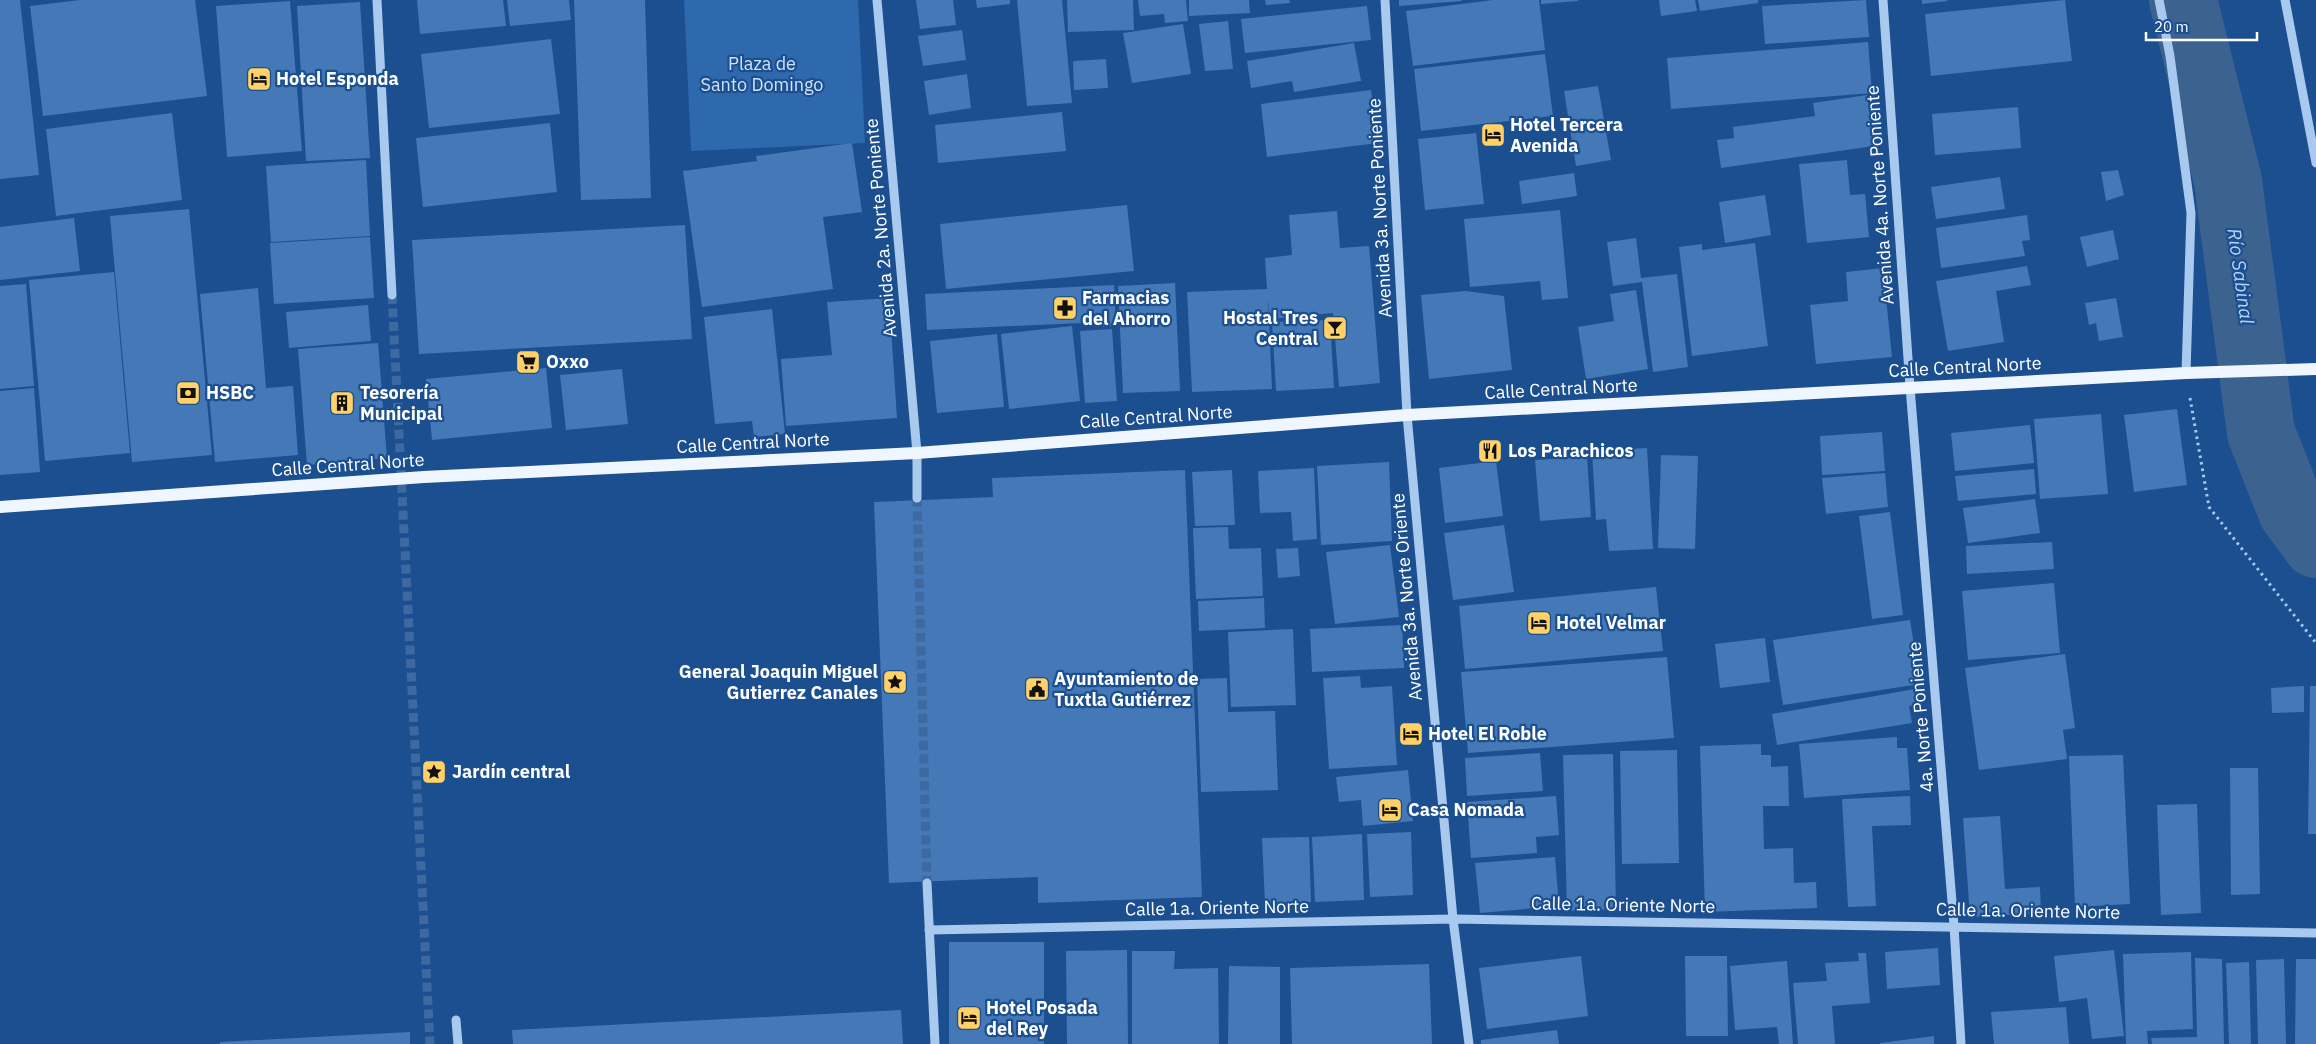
<svg xmlns="http://www.w3.org/2000/svg" width="2316" height="1044" viewBox="0 0 2316 1044" font-family="'IBM Plex Sans',sans-serif">
	<rect width="100%" height="100%" fill="#1b4f8f"/>
	<polygon fill="#2e69ad" points="684,0 858,0 865,143 691,151"/>
	<g fill="none" stroke-linecap="round" stroke-linejoin="round">
		<polyline stroke="#3c6290" stroke-width="68" points="2183,0 2228,181 2261,433 2292,511 2316,544"/>
	</g>
	<g fill="#4478b7">
		<polygon points="0,0 20,0 39,175 0,179"/>
		<polygon points="80,0 195,0 207,96 43,116 30,6"/>
		<polygon points="417,0 503,0 506,26 420,34"/>
		<polygon points="507,0 569,0 571,20 510,26"/>
		<polygon points="574,0 645,0 651,198 581,200"/>
		<polygon points="916,0 953,0 956,25 920,29"/>
		<polygon points="976,0 1010,0 1010,4 977,8"/>
		<polygon points="1017,0 1062,0 1072,103 1027,106"/>
		<polygon points="1067,0 1133,0 1134,30 1068,32"/>
		<polygon points="1138,0 1186,0 1188,21 1165,23 1164,14 1140,16"/>
		<polygon points="1189,0 1249,0 1250,13 1189,16"/>
		<polygon points="1265,0 1289,0 1290,3 1266,5"/>
		<polygon points="1399,0 1462,0 1462,1 1399,6"/>
		<polygon points="1493,0 1539,0 1545,50 1413,66 1406,11"/>
		<polygon points="1541,0 1578,0 1578,1 1541,4"/>
		<polygon points="1659,0 1695,0 1697,11 1661,16"/>
		<polygon points="1698,0 1758,0 1758,3 1700,11"/>
		<polygon points="1866,0 1869,37 1765,44 1762,6"/>
		<polygon points="1922,0 1947,0 1947,1 1922,4"/>
		<polygon points="2065,0 2072,61 1931,76 1925,14"/>
		<polygon points="290,1 302,151 227,157 216,6"/>
		<polygon points="360,2 370,158 306,161 297,6"/>
		<polygon points="1367,6 1371,40 1245,53 1241,19"/>
		<polygon points="1228,21 1233,69 1205,71 1199,24"/>
		<polygon points="1183,24 1191,74 1132,83 1123,33"/>
		<polygon points="962,30 966,60 923,66 918,36"/>
		<polygon points="551,39 560,114 429,128 421,54"/>
		<polygon points="1868,42 1872,93 1671,109 1667,58"/>
		<polygon points="1354,43 1361,81 1294,92 1292,81 1251,88 1247,61"/>
		<polygon points="1545,54 1553,116 1421,131 1414,69"/>
		<polygon points="1106,59 1108,88 1074,90 1073,61"/>
		<polygon points="967,74 971,108 929,115 924,81"/>
		<polygon points="1598,86 1611,160 1576,166 1564,91"/>
		<polygon points="1371,90 1378,143 1267,157 1261,104"/>
		<polygon points="1867,95 1874,146 1721,168 1717,140 1734,138 1733,127 1815,116 1813,103"/>
		<polygon points="2018,107 2021,148 1935,155 1932,114"/>
		<polygon points="1062,112 1066,151 938,163 935,125"/>
		<polygon points="172,113 182,200 56,216 46,129"/>
		<polygon points="550,123 557,192 423,207 416,138"/>
		<polygon points="1476,133 1484,204 1425,210 1418,139"/>
		<polygon points="852,143 862,212 823,217 833,289 702,307 683,171 757,161 756,156"/>
		<polygon points="366,160 370,236 271,242 266,166"/>
		<polygon points="1847,160 1850,195 1865,194 1869,237 1807,243 1799,164"/>
		<polygon points="2118,170 2124,195 2106,201 2101,172"/>
		<polygon points="1574,173 1577,196 1522,204 1519,181"/>
		<polygon points="2000,177 2005,209 1936,219 1931,187"/>
		<polygon points="1765,195 1771,235 1725,243 1719,202"/>
		<polygon points="1127,205 1134,271 946,289 940,224"/>
		<polygon points="189,209 212,455 132,462 110,216"/>
		<polygon points="1560,210 1568,298 1542,300 1540,281 1470,287 1464,219"/>
		<polygon points="1337,211 1340,248 1369,246 1380,383 1339,387 1333,313 1270,319 1268,298 1272,389 1192,392 1187,292 1267,289 1265,258 1292,255 1289,215"/>
		<polygon points="2027,215 2030,240 2022,241 2025,256 1941,268 1936,228"/>
		<polygon points="74,218 80,271 0,280 0,227"/>
		<polygon points="685,225 692,339 419,354 412,240"/>
		<polygon points="2113,230 2119,259 2087,267 2080,237"/>
		<polygon points="370,237 374,298 274,304 270,243"/>
		<polygon points="1636,238 1641,278 1677,274 1688,367 1653,372 1642,282 1613,286 1607,242"/>
		<polygon points="1755,243 1768,346 1692,356 1679,247 1702,244 1702,250"/>
		<polygon points="2027,266 2031,285 1996,291 2004,342 1948,351 1936,281"/>
		<polygon points="1883,268 1892,357 1816,364 1810,305 1848,301 1846,272"/>
		<polygon points="114,272 130,453 45,461 29,280"/>
		<polygon points="1175,283 1180,391 1123,393 1118,286"/>
		<polygon points="26,284 34,386 0,389 0,286"/>
		<polygon points="1114,285 1116,326 1103,327 1103,322 927,330 925,294"/>
		<polygon points="258,288 266,388 293,386 298,455 215,462 200,294"/>
		<polygon points="1636,290 1648,369 1586,379 1578,327 1614,321 1610,294"/>
		<polygon points="1465,291 1504,296 1512,370 1429,379 1421,295"/>
		<polygon points="889,298 897,418 786,426 781,359 832,355 827,302"/>
		<polygon points="2116,298 2123,337 2099,341 2096,323 2089,325 2085,303"/>
		<polygon points="368,305 371,341 289,348 286,312"/>
		<polygon points="772,309 785,434 754,437 752,421 715,424 704,317"/>
		<polygon points="1330,320 1334,388 1276,391 1272,322"/>
		<polygon points="1072,326 1080,401 1009,409 1001,334"/>
		<polygon points="1112,329 1117,401 1085,403 1080,331"/>
		<polygon points="997,334 1004,407 937,413 930,341"/>
		<polygon points="378,343 387,458 307,465 298,349"/>
		<polygon points="546,368 552,428 432,440 426,379"/>
		<polygon points="622,369 628,424 566,430 560,375"/>
		<polygon points="34,388 40,472 0,475 0,391"/>
		<polygon points="2177,409 2187,485 2134,492 2124,415"/>
		<polygon points="2101,414 2108,494 2040,499 2034,419"/>
		<polygon points="2030,425 2034,463 1955,471 1951,433"/>
		<polygon points="1882,432 1885,471 1822,475 1820,436"/>
		<polygon points="1647,448 1653,549 1609,551 1606,519 1596,520 1592,451"/>
		<polygon points="1661,455 1698,456 1695,549 1658,548"/>
		<polygon points="1587,457 1591,517 1540,521 1535,460"/>
		<polygon points="1496,461 1503,516 1445,523 1439,468"/>
		<polygon points="1389,462 1392,541 1321,545 1317,466"/>
		<polygon points="1314,468 1317,539 1293,541 1291,512 1260,513 1258,471"/>
		<polygon points="2034,469 2036,494 1958,501 1955,476"/>
		<polygon points="1185,470 1202,897 1038,903 1038,877 889,883 874,502 993,497 992,478"/>
		<polygon points="1232,470 1235,525 1195,526 1192,472"/>
		<polygon points="1885,473 1888,507 1826,514 1822,478"/>
		<polygon points="2035,499 2040,533 1968,543 1963,508"/>
		<polygon points="1890,512 1903,615 1872,619 1859,516"/>
		<polygon points="1504,525 1514,592 1453,600 1444,533"/>
		<polygon points="1228,527 1229,549 1261,548 1263,596 1196,599 1193,528"/>
		<polygon points="2052,542 2054,569 1967,574 1966,546"/>
		<polygon points="1390,545 1399,617 1335,624 1326,552"/>
		<polygon points="1298,548 1300,576 1278,578 1276,549"/>
		<polygon points="2054,583 2060,653 1968,660 1962,591"/>
		<polygon points="1656,587 1663,651 1465,669 1459,606"/>
		<polygon points="1264,598 1265,628 1199,631 1198,601"/>
		<polygon points="1910,620 1920,684 1783,705 1773,640"/>
		<polygon points="1402,625 1404,668 1312,672 1310,629"/>
		<polygon points="1293,629 1296,705 1231,707 1228,632"/>
		<polygon points="1765,638 1770,682 1720,688 1715,644"/>
		<polygon points="2065,654 2075,728 2063,730 2067,759 1979,770 1965,668"/>
		<polygon points="1667,657 1674,738 1468,753 1461,672"/>
		<polygon points="1360,676 1361,688 1392,686 1397,765 1329,769 1323,678"/>
		<polygon points="1227,678 1228,712 1275,711 1278,790 1201,792 1197,679"/>
		<polygon points="2304,686 2304,712 2272,713 2271,688"/>
		<polygon points="2310,686 2316,686 2316,834 2308,834"/>
		<polygon points="1915,689 1918,705 1909,706 1912,723 1777,745 1772,714"/>
		<polygon points="1897,737 1897,748 1907,748 1910,790 1804,798 1799,744"/>
		<polygon points="1761,744 1761,755 1771,755 1771,767 1788,766 1789,806 1763,806 1764,849 1793,848 1794,883 1816,882 1817,908 1705,912 1700,746"/>
		<polygon points="1677,750 1679,863 1622,864 1620,751"/>
		<polygon points="1540,753 1543,791 1467,796 1465,758"/>
		<polygon points="1613,754 1616,909 1567,911 1563,755"/>
		<polygon points="2123,755 2130,904 2075,907 2069,756"/>
		<polygon points="2230,768 2258,768 2260,894 2231,895"/>
		<polygon points="1408,770 1413,821 1363,826 1361,800 1339,802 1336,777"/>
		<polygon points="1556,796 1559,835 1536,837 1537,853 1471,858 1467,802"/>
		<polygon points="1910,796 1911,825 1872,826 1876,906 1848,907 1842,799"/>
		<polygon points="2197,804 2201,913 2161,915 2157,805"/>
		<polygon points="2000,816 2005,889 2040,887 2041,913 1970,917 1963,818"/>
		<polygon points="1411,832 1413,895 1370,897 1367,834"/>
		<polygon points="1362,834 1364,900 1315,902 1312,837"/>
		<polygon points="1309,837 1311,902 1265,904 1262,838"/>
		<polygon points="1555,857 1559,906 1480,913 1475,863"/>
		<rect x="949" y="942" width="95" height="102"/>
		<polygon points="1938,948 1940,985 1887,989 1885,952"/>
		<polygon points="1127,950 1128,1044 1067,1044 1066,951"/>
		<polygon points="2114,950 2124,1036 2092,1039 2087,998 2059,1002 2054,956"/>
		<polygon points="1132,951 1175,951 1174,969 1218,968 1219,1044 1132,1044"/>
		<polygon points="2191,952 2193,1029 2147,1031 2148,1044 2126,1044 2123,954"/>
		<polygon points="1858,953 1866,953 1870,1003 1832,1006 1835,1044 1798,1044 1793,983 1827,981 1825,963 1859,961"/>
		<polygon points="1581,956 1588,1016 1487,1029 1479,968"/>
		<polygon points="1685,956 1727,956 1728,1036 1686,1036"/>
		<polygon points="2195,958 2222,959 2224,1044 2152,1044 2151,1038 2197,1037"/>
		<polygon points="2284,959 2286,1044 2258,1044 2256,960"/>
		<polygon points="2296,959 2316,959 2316,1044 2295,1044"/>
		<polygon points="1787,961 1793,1044 1779,1044 1777,1027 1735,1030 1730,966"/>
		<polygon points="2249,962 2251,1044 2229,1044 2226,963"/>
		<polygon points="1429,964 1432,1044 1292,1044 1290,968"/>
		<polygon points="1229,966 1280,967 1280,1044 1228,1044"/>
		<polygon points="2066,1007 2069,1044 1994,1044 1991,1012"/>
		<polygon points="901,1010 903,1044 513,1044 512,1030"/>
		<polygon points="1557,1030 1559,1044 1481,1044 1481,1040"/>
		<polygon points="410,1032 410,1044 220,1044 220,1042"/>
		<polygon points="1934,1036 1934,1044 1880,1044 1880,1043"/>
	</g>
	<g fill="none" stroke-linecap="round" stroke-linejoin="round">
		<g stroke="#3d69a0" stroke-width="9" stroke-dasharray="9 4.5" stroke-linecap="butt">
			<polyline points="392,295 430,1044"/>
			<polyline points="917,498 927,883"/>
		</g>
		<polyline stroke="#a9c9ee" stroke-width="3" stroke-dasharray="2.5 4" stroke-linecap="butt" points="2190,398 2209,507 2316,643"/>
		<g stroke="#a9c9ee" stroke-width="9">
			<polyline points="377,0 392,295"/>
			<polyline points="877,0 917,453 917,498"/>
			<polyline points="1385,0 1407,415 1453,919 1469,1044"/>
			<polyline points="1883,0 1910,387 1954,926 1961,1044"/>
			<polyline points="2159,0 2170,56 2191,213 2186,373"/>
			<polyline points="2285,0 2316,163"/>
			<polyline points="927,883 935,1044"/>
			<polyline points="929,930 1453,919 2316,933"/>
			<polyline points="456,1020 458,1044"/>
		</g>
		<polyline stroke="#f0f6ff" stroke-width="12" points="0,507 424,477 917,453 1407,415 2186,373 2316,369"/>
	</g>
	<defs>
		<symbol id="hotel-square" viewBox="-11 -11 22 22"><rect x="-9" y="-9" width="18" height="18" rx="4" fill="#ffd166" stroke="#1b4f8f"/><path d="M-6-4.5h1.5V1H6V5H4.5V3h-9V5H-6ZM-4 0a1.8 1.8 0 1 1 3.6 0ZM.5 0V-2.5h3Q6-2.5 6 0Z" fill="#111"/></symbol>
		<symbol id="pharmacy-square" viewBox="-11 -11 22 22"><rect x="-9" y="-9" width="18" height="18" rx="4" fill="#ffd166" stroke="#1b4f8f"/><path d="M-2-6h4v4h4v4h-4v4h-4v-4h-4v-4h4Z" fill="#111"/></symbol>
		<symbol id="bar-square" viewBox="-11 -11 22 22"><rect x="-9" y="-9" width="18" height="18" rx="4" fill="#ffd166" stroke="#1b4f8f"/><path d="M-6-5H6L.8 .8V4.5H3.5V6h-7V4.5H-.8V.8Z" fill="#111"/></symbol>
		<symbol id="supermarket-square" viewBox="-11 -11 22 22"><rect x="-9" y="-9" width="18" height="18" rx="4" fill="#ffd166" stroke="#1b4f8f"/><path d="M-6-5.5h2.5l.6 2H6L4.5 2H-2.5L-4.4-4H-6ZM-1.5 3.2a1.3 1.3 0 1 0 .1 0ZM3 3.2a1.3 1.3 0 1 0 .1 0Z" fill="#111"/></symbol>
		<symbol id="bank-square" viewBox="-11 -11 22 22"><rect x="-9" y="-9" width="18" height="18" rx="4" fill="#ffd166" stroke="#1b4f8f"/><path d="M-6-4H6V4H-6ZM0-2.3a2.3 2.3 0 1 0 0 4.6a2.3 2.3 0 1 0 0-4.6Z" fill="#111"/></symbol>
		<symbol id="building-square" viewBox="-11 -11 22 22"><rect x="-9" y="-9" width="18" height="18" rx="4" fill="#ffd166" stroke="#1b4f8f"/><path d="M-4-6H4V6H1V3H-1V6H-4ZM-2.5-4.3h1.7v1.8h-1.7ZM.8-4.3h1.7v1.8H.8ZM-2.5-1h1.7V.8h-1.7ZM.8-1h1.7V.8H.8Z" fill="#111"/></symbol>
		<symbol id="restaurant-square" viewBox="-11 -11 22 22"><rect x="-9" y="-9" width="18" height="18" rx="4" fill="#ffd166" stroke="#1b4f8f"/><path d="M-5-6h1v4h1v-4h1v4h1v-4h1v5L-1.5 .5V6h-2V.5L-5-1ZM5-6V6H3V1.5H1.5Q1.5-4 5-6Z" fill="#111"/></symbol>
		<symbol id="sight-square" viewBox="-11 -11 22 22"><rect x="-9" y="-9" width="18" height="18" rx="4" fill="#ffd166" stroke="#1b4f8f"/><path d="M0-6L1.8-2.2L6-1.7L2.9 1.2L3.7 5.4L0 3.3L-3.7 5.4L-2.9 1.2L-6-1.7L-1.8-2.2Z" fill="#111"/></symbol>
		<symbol id="civic-square" viewBox="-11 -11 22 22"><rect x="-9" y="-9" width="18" height="18" rx="4" fill="#ffd166" stroke="#1b4f8f"/><path d="M-.6-6.5H3V-4.5H.6V-3L4-1V1h2V6H-6V1h2V-1L-.6-3ZM-1.2 2.5V6h2.4V2.5Z" fill="#111"/></symbol>
	</defs>
	<g fill-rule="evenodd">
		<use href="#hotel-square" x="245" y="65" width="28" height="28"/>
		<use href="#hotel-square" x="1479" y="121" width="28" height="28"/>
		<use href="#pharmacy-square" x="1051" y="294" width="28" height="28"/>
		<use href="#bar-square" x="1321" y="314" width="28" height="28"/>
		<use href="#supermarket-square" x="514" y="348" width="28" height="28"/>
		<use href="#bank-square" x="174" y="379" width="28" height="28"/>
		<use href="#building-square" x="328" y="389" width="28" height="28"/>
		<use href="#restaurant-square" x="1476" y="437" width="28" height="28"/>
		<use href="#hotel-square" x="1525" y="609" width="28" height="28"/>
		<use href="#sight-square" x="881" y="668" width="28" height="28"/>
		<use href="#civic-square" x="1023" y="675" width="28" height="28"/>
		<use href="#hotel-square" x="1397" y="720" width="28" height="28"/>
		<use href="#sight-square" x="420" y="758" width="28" height="28"/>
		<use href="#hotel-square" x="1376" y="796" width="28" height="28"/>
		<use href="#hotel-square" x="955" y="1004" width="28" height="28"/>
	</g>
	<g text-anchor="middle" stroke-width="4.5" stroke-linejoin="round" paint-order="stroke">
		<g font-size="18" fill="#cfe3fa" stroke="#1b4f8f">
			<text x="762" y="70">Plaza de<tspan x="762" dy="21">Santo Domingo</tspan></text>
		</g>
		<g font-size="18" font-weight="bold" fill="#fff" stroke="#1b4f8f" text-anchor="start">
			<text x="276" y="85">Hotel Esponda</text>
			<text x="1510" y="131">Hotel Tercera<tspan x="1510" dy="21">Avenida</tspan></text>
			<text x="1082" y="304">Farmacias<tspan x="1082" dy="21">del Ahorro</tspan></text>
			<text x="1318" y="324" text-anchor="end">Hostal Tres<tspan x="1318" dy="21">Central</tspan></text>
			<text x="546" y="368">Oxxo</text>
			<text x="206" y="399">HSBC</text>
			<text x="360" y="399">Tesorería<tspan x="360" dy="21">Municipal</tspan></text>
			<text x="1508" y="457">Los Parachicos</text>
			<text x="1556" y="629">Hotel Velmar</text>
			<text x="878" y="678" text-anchor="end">General Joaquin Miguel<tspan x="878" dy="21">Gutierrez Canales</tspan></text>
			<text x="1054" y="685">Ayuntamiento de<tspan x="1054" dy="21">Tuxtla Gutiérrez</tspan></text>
			<text x="1428" y="740">Hotel El Roble</text>
			<text x="452" y="778">Jardín central</text>
			<text x="1408" y="816">Casa Nomada</text>
			<text x="986" y="1014">Hotel Posada<tspan x="986" dy="21">del Rey</tspan></text>
		</g>
		<g font-size="18" fill="#fff" stroke="#1b4f8f">
			<text transform="translate(1880 195) rotate(-94)" y="6">Avenida 4a. Norte Poniente</text>
			<text transform="translate(1380 208) rotate(-93)" y="6">Avenida 3a. Norte Poniente</text>
			<text transform="translate(881 228) rotate(-95)" y="6">Avenida 2a. Norte Poniente</text>
			<text transform="translate(1965 367) rotate(-3)" y="6">Calle Central Norte</text>
			<text transform="translate(1561 389) rotate(-3)" y="6">Calle Central Norte</text>
			<text transform="translate(1156 417) rotate(-4)" y="6">Calle Central Norte</text>
			<text transform="translate(753 443) rotate(-3)" y="6">Calle Central Norte</text>
			<text transform="translate(348 465) rotate(-4)" y="6">Calle Central Norte</text>
			<text transform="translate(1407 597) rotate(-95)" y="6">Avenida 3a. Norte Oriente</text>
			<text transform="translate(1921 717) rotate(-95)" y="6">4a. Norte Poniente</text>
			<text transform="translate(1623 905) rotate(1)" y="6">Calle 1a. Oriente Norte</text>
			<text transform="translate(1217 908) rotate(-1)" y="6">Calle 1a. Oriente Norte</text>
			<text transform="translate(2028 911) rotate(1)" y="6">Calle 1a. Oriente Norte</text>
		</g>
		<g font-size="19" font-style="italic" fill="#b5d3f5" stroke="#1b4f8f">
			<text transform="translate(2241 276) rotate(82)" y="7">Río Sabinal</text>
		</g>
	</g>
	<path d="M2146 32v8h111v-8" fill="none" stroke="#ffffff" stroke-width="2.5"/>
	<text x="2154" y="32" font-size="15" fill="#ffffff" stroke="#1b4f8f" stroke-width="4" paint-order="stroke">20 m</text>
</svg>
